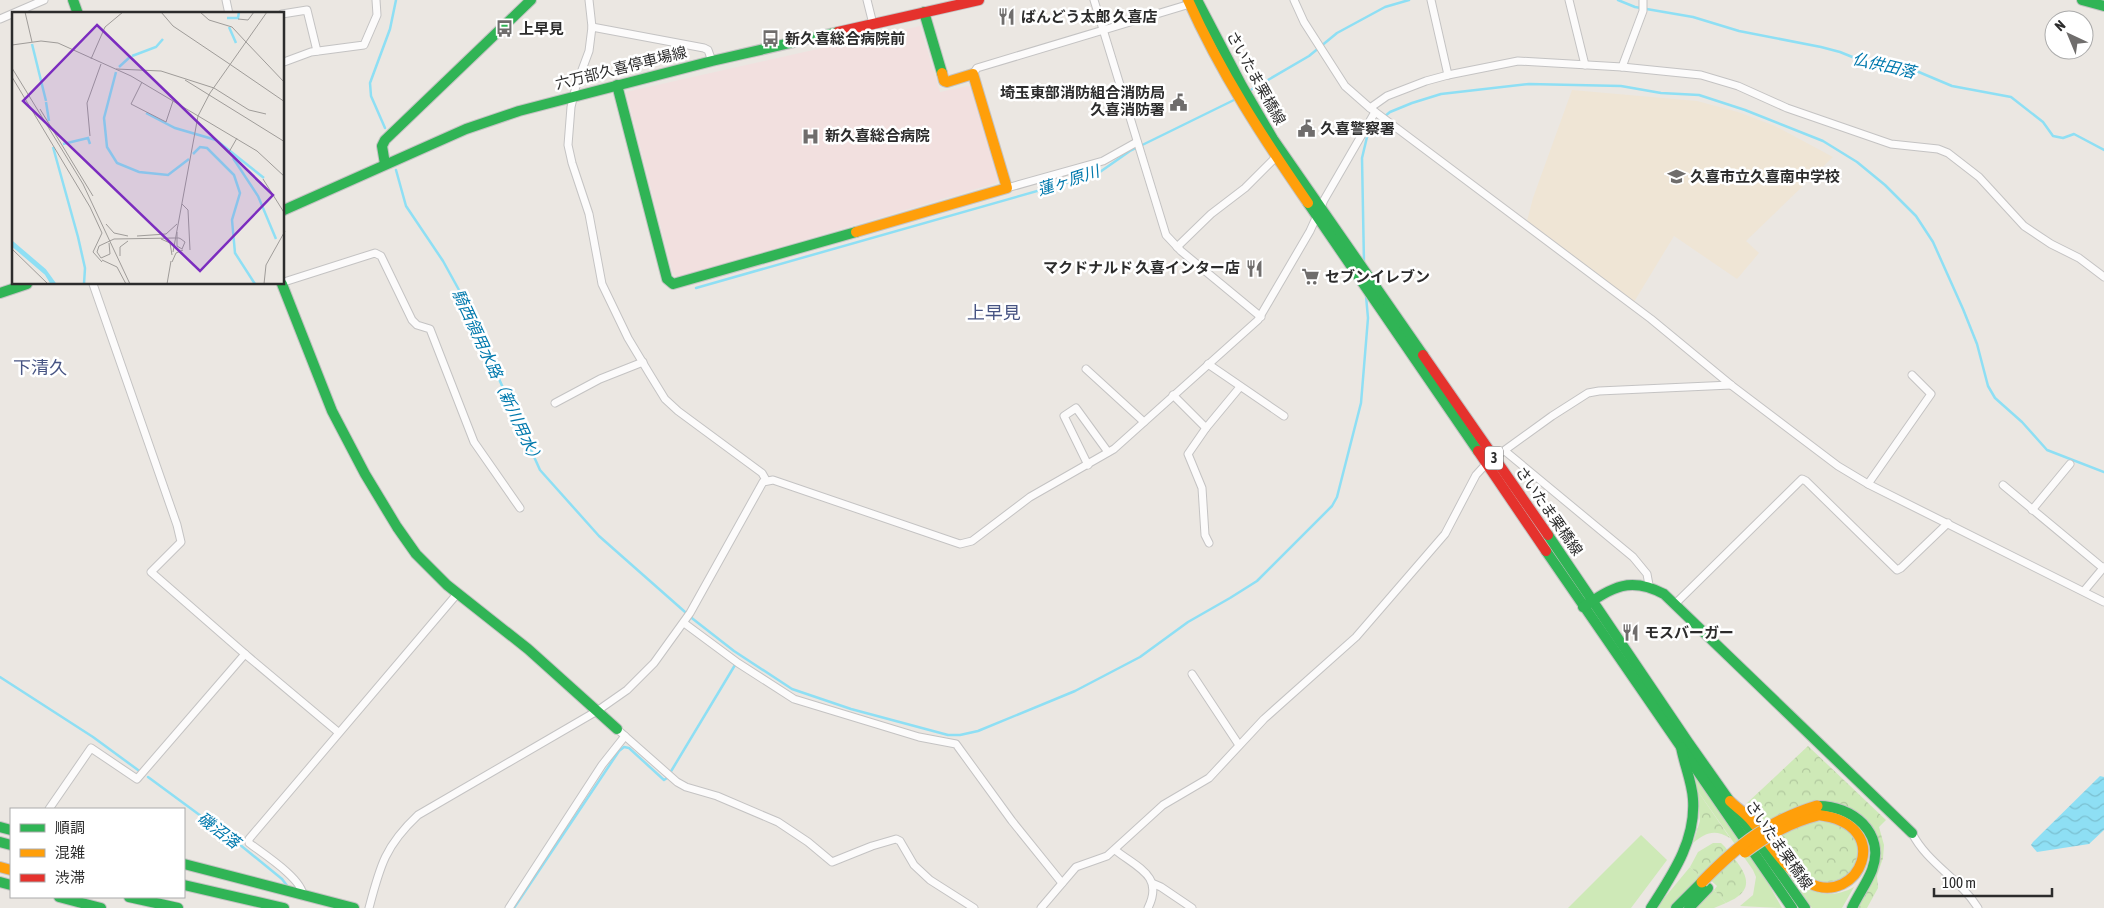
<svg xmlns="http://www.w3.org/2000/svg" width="2104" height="908" viewBox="0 0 2104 908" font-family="'Asap Condensed','Noto Sans JP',sans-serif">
	<defs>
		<pattern id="forest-crowns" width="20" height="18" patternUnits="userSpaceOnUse" patternTransform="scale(1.25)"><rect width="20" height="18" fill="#cee9b7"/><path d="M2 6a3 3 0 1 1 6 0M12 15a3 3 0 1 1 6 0" fill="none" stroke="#b1c89e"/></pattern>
		<pattern id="water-waves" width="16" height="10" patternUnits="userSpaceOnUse" patternTransform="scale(1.25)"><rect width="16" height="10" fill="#8edff4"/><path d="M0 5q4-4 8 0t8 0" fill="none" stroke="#7bc0d1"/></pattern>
	</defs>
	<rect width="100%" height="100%" fill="#ebe7e2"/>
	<polygon fill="#efe5d5" points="1572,90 1697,101 1738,112 1775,126 1833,157 1746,241 1759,253 1737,279 1674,236 1634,302 1527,221 1533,198"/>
	<polygon fill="#f2e0df" points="920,26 940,92 968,86 972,88 998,179 996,183 678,277 673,274 626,92"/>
	<g fill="#cee9b7">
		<polygon points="1695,776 1760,869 1782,908 1740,906 1753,895 1756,877 1753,870 1697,790"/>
		<polygon points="1641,835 1667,860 1631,908 1568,908"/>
		<polygon points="1690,867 1701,877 1671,908 1656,908"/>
		<path d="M 1782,867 C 1805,887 1823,904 1854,887 L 1842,908 L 1812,908 L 1802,898 Z"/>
		<polygon points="1714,890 1726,903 1714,908 1694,908"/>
	</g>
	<g fill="url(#forest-crowns)">
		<path d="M 1808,746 L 1886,820 L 1879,827 L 1884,845 L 1883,858 L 1877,876 L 1878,888 L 1867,908 L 1858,908 C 1865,893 1877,876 1878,858 C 1883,819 1847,799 1813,803 L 1816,822 C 1827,820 1841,822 1849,830 C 1880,864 1836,900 1802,872 L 1747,803 Z"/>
		<path d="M 1697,790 L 1730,838 C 1715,829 1706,832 1693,843 L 1700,821 Z"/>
		<path d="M 1713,843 L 1721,843 L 1725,847 C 1741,867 1763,888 1726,903 L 1714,890 L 1717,886 L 1704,874 L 1701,877 L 1690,867 L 1698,852 Z"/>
	</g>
	<polygon fill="url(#water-waves)" points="2100,776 2104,777 2104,830 2089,844 2037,852 2031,845 2033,842"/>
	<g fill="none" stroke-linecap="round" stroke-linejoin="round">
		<g stroke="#8edff4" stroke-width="2.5">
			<polyline points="1618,0 1635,7 1693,17 1739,31 1821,47 1840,52 1877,67 1914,70 1952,86 2011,97 2043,122 2053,136 2063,138 2074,134 2104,150"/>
			<polyline points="1249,91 1309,56 1337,33 1385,7 1409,0"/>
			<polyline points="385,128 371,96 370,83 390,29 396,0"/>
			<polyline points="396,170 406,206 443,261 459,290 540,470 599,536 693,619 734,651 792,689 851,709 948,735 960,735 978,731 1075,691 1140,657 1188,622 1230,598 1257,581 1332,506 1337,497 1361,403 1368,318 1366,296"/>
			<polyline points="1364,263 1362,158 1367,137 1374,125 1390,112 1412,103 1441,94 1529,84 1621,86 1661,93 1699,95 1745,110 1823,141 1857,162 1885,185 1916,216 1933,242 1963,309 1977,344 1988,386 1995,398 2022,422 2047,450 2104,472"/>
			<polyline points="696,288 1097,174 1130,151 1236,99"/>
			<polyline points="0,677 93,737 138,770"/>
			<polyline points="670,773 735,665"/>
			<polyline points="148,777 239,844 282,879 288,887"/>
			<polyline points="514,908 619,751 624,747 629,748 664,780 667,778"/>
		</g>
		<defs>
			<g id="street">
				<polyline points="226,0 229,14"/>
				<polyline points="589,0 592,27 589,51 576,86 571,107 568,145 572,163 589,214 602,284 628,338 649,373 665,399 678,411 762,473 766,480"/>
				<polyline points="867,0 873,24"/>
				<polyline points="1094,0 1166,235 1181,251 1261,317"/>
				<polyline points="1294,0 1304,22 1345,86 1370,108 1651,319 1731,385 1838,466 1868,484 2104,602"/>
				<polyline points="1431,0 1448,75"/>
				<polyline points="1569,0 1585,65"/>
				<polyline points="282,14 307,10 317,51"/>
				<polyline points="0,19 44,0"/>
				<polyline points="592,27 704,48 708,50 712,61"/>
				<polyline points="284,62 311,52 364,45 377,15 376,0"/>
				<polyline points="1622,67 1643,11 1643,0"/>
				<polyline points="973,74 977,68 1190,4"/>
				<polyline points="1370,108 1387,96 1426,81 1448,75 1518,61 1622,67 1701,75 1738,86 1787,108 1891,144 1938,149 1948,153 1979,177 2024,226 2051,244 2079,258 2104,277"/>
				<polyline points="1007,188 1103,161 1137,142"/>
				<polyline points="1177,247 1211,214 1245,188 1276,157"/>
				<polyline points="284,282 375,253 381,256 412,320 417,325 430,329 474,442 520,508"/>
				<polyline points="93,284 177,525 181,542 151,572 245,654 338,732"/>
				<polyline points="1208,364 1284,416"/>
				<polyline points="1086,369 1144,422"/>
				<polyline points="1173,395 1206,428 1240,387"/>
				<polyline points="555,403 600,379 643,362"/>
				<polyline points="1206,428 1188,454 1202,488 1205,535 1209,543"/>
				<polyline points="1505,451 1633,557 1647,574 1649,585"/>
				<polyline points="1088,465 1064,416 1076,408 1108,452"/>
				<polyline points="1868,484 1931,394 1912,375"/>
				<polyline points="2003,485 2103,568"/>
				<polyline points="2032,510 2070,464"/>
				<polyline points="2084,591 2104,567"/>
				<polyline points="1675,604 1802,479 1806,481 1897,570 1901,568 1948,523"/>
				<polyline points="684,623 738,663 794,699 919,737 956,744 1012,821 1062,883"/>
				<polyline points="1192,674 1239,745"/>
				<polyline points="617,729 677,782 686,787 717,796 778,822 808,842 832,862 872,846 896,839 900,841 914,865 930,880 974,908"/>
				<polyline points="49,809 91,748 137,779 245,654"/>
				<path d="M 1912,833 C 1927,863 1960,879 1978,908"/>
				<path d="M 1115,850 C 1138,868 1164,876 1148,908"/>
				<polyline points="1154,884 1161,887 1192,908"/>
				<path d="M 303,896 C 303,879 262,853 249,843 L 249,839 L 457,594"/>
				<path d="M 369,908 C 380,866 385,846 418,815 L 597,711 L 627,690 L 654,663 L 690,613 L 763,482 L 773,480 L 960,544 L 972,541 L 1030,497 L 1114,449 L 1258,320 L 1310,231 L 1324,200 L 1375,112"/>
				<polyline points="509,908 602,765 625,736"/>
				<polyline points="1041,908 1076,867 1107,856 1163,805 1209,778 1264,719 1356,637 1445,534 1476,475 1487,463 1552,416 1588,393 1599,391 1731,385"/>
			</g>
			<g id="fast">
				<polyline points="73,0 78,14"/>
				<polyline points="1197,0 1242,86 1273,139 1423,355"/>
				<polyline points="2082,0 2104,6"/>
				<polyline points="924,12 942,73"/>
				<polyline points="617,85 667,279 673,284 856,232"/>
				<polyline points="385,164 382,146 385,140 531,0"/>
				<polyline points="1308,203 1478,451"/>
				<polyline points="284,210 466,129 519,111 712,61 838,32"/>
				<polyline points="282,284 332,411 365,474 397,527 416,554 447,585 528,649 617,729"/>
				<polyline points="0,293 27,284"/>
				<polyline points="1548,535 1688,742 1805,908"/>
				<polyline points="1546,551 1792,908"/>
				<path d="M 1583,607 C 1613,587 1630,576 1664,594 L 1912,833"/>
				<path d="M 1817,806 C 1852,805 1886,833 1872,870 C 1867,883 1858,895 1852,908"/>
				<polyline points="0,827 11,830"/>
				<polyline points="0,842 11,845"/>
				<polyline points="184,864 354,908"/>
				<polyline points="0,882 11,885"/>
				<polyline points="184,885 284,908"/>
				<polyline points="59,897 101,908"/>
				<polyline points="129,897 178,908"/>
				<path d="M 1651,908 C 1672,875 1696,841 1693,799 C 1692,782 1684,764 1681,747"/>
				<polyline points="1676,908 1702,882"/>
				<polyline points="1689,908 1708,888"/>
			</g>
			<g id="slow">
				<path d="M 1188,0 C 1220,72 1263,138 1308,203"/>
				<polyline points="856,232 1007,188 973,74 947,82 944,81 942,73"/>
				<path d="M 1730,801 C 1736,807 1744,812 1750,819 C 1769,841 1783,868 1809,883 C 1858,908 1897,824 1818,815"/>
				<polyline points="0,867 11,870"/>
			</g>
			<g id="jam">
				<polyline points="838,32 979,0"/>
				<polyline points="1423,355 1548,535"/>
				<polyline points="1478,451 1546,551"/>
			</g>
		</defs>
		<use href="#street" stroke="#c4c3c3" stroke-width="9"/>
		<use href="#fast" stroke="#c4c3c3" stroke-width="12"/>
		<use href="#slow" stroke="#c4c3c3" stroke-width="12"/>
		<use href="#jam" stroke="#c4c3c3" stroke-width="12"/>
		<use href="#street" stroke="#fcfbfb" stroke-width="7"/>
		<use href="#fast" stroke="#30b455" stroke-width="10"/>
		<use href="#slow" stroke="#ff9f0a" stroke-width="10"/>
		<use href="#jam" stroke="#e5322d" stroke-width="10"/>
		<defs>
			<g id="slow-bridge">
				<path d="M 1745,852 C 1768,835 1790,822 1818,815"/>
				<path d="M 1702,882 C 1738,845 1768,821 1817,806"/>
			</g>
		</defs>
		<use href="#slow-bridge" stroke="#c6c4c2" stroke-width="13" stroke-linecap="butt"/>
		<use href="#slow-bridge" stroke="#ff9f0a" stroke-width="11"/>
	</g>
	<defs>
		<symbol id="restaurant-bare" viewBox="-9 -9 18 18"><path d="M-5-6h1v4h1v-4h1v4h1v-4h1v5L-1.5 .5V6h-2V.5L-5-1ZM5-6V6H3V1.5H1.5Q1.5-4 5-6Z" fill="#6f6d6c" stroke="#fff" stroke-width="2.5" paint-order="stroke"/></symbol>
		<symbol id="bus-bare" viewBox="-9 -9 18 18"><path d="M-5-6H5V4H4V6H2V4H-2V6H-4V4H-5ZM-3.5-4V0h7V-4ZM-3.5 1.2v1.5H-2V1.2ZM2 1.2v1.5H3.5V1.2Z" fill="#6f6d6c" stroke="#fff" stroke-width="2.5" paint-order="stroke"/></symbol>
		<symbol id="civic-bare" viewBox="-9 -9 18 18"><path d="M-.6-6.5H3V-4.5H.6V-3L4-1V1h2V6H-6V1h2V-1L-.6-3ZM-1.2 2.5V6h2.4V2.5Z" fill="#6f6d6c" stroke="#fff" stroke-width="2.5" paint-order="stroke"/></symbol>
		<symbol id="hospital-bare" viewBox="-9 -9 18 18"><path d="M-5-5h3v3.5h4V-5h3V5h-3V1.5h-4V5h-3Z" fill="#6f6d6c" stroke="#fff" stroke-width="2.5" paint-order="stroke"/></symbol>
		<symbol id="school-bare" viewBox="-9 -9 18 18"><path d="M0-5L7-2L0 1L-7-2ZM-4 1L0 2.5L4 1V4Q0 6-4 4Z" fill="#6f6d6c" stroke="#fff" stroke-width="2.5" paint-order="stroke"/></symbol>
		<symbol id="supermarket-bare" viewBox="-9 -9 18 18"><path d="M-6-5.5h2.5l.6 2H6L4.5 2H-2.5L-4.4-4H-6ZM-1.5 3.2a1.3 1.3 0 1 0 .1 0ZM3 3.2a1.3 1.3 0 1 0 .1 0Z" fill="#6f6d6c" stroke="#fff" stroke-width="2.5" paint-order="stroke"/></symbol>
	</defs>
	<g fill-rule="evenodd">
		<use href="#restaurant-bare" x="994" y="4" width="25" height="25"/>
		<use href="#bus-bare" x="492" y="16" width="25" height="25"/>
		<use href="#bus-bare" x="758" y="26" width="25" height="25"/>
		<use href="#civic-bare" x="1166" y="90" width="25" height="25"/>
		<use href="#civic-bare" x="1294" y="116" width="25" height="25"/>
		<use href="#hospital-bare" x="798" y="124" width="25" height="25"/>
		<use href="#school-bare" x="1664" y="164" width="25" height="25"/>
		<use href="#restaurant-bare" x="1242" y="256" width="25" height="25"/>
		<use href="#supermarket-bare" x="1298" y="264" width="25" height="25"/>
		<use href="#restaurant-bare" x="1618" y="620" width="25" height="25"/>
	</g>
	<g text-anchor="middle" stroke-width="5" stroke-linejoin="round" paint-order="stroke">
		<rect fill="#fff" stroke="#6b6b6b" stroke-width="1" x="1485" y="446.5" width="18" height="23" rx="4"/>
		<g font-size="14" font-weight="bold" fill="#2c2c2c">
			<text x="1494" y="463">3</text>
		</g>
		<g font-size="15" font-weight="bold" fill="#2c2c2c" stroke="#fff" text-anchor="start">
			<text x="1021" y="22">ばんどう太郎 久喜店</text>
			<text x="519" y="34">上早見</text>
			<text x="785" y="44">新久喜総合病院前</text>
			<text x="1165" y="98" text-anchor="end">埼玉東部消防組合消防局<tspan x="1165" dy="17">久喜消防署</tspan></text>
			<text x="1320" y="134">久喜警察署</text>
			<text x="825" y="141">新久喜総合病院</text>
			<text x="1690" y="182">久喜市立久喜南中学校</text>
			<text x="1240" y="273" text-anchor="end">マクドナルド 久喜インター店</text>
			<text x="1325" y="282">セブンイレブン</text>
			<text x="1644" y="638">モスバーガー</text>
		</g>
		<g font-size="15" fill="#2c2c2c" stroke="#fff">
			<text transform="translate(621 68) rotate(-14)" y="5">六万部久喜停車場線</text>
			<text transform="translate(1256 78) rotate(61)" y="5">さいたま栗橋線</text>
			<text transform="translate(1549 511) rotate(55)" y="5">さいたま栗橋線</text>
			<text transform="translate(1779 845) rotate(55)" y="5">さいたま栗橋線</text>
		</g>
		<g font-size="16" font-style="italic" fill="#0079ad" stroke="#fff">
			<text transform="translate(1884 65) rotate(13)" y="6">仏供田落</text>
			<text transform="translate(1068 180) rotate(-18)" y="6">蓮ヶ原川</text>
			<text transform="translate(498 377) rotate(65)" y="6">騎西領用水路（新川用水）</text>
			<text transform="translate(219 830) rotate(37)" y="6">磯沼落</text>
		</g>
		<g font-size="18" fill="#475483" stroke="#fff">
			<text x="994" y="319">上早見</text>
			<text x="40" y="374">下清久</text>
		</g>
	</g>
	<g transform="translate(12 12)">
		<rect width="272" height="272" fill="#ebe7e2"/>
		<path fill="none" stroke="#8edff4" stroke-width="2.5" d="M 215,6 L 226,6 L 227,0M 217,15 L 224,31M 20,32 L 34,89M 120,44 L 144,35 L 151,27M 107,55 L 119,44M 104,60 L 92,106 L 95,135 L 105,151 L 127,160 L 156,163 L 177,147M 34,90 L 37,109M 134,101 L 163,116 L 204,128 L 252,166M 51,132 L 76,126 L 78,132M 41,135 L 66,225 L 73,256 L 72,272M 181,142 L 188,135 L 195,136 L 222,163 L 228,181 L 220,208 L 223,241 L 243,272M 221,146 L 246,184 L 264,227M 0,230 L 33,258 L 43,272M 0,233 L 34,262 L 40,272"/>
		<path fill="none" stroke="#9f9c99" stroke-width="1" d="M 13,0 L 20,30M 149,0 L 161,14 L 219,53M 188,0 L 197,8 L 220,15 L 234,30M 226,7 L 236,8 L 242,0M 234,30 L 273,71M 0,33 L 29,29 L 46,31 L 119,64 L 245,139 L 273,165M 79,47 L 93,15 L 111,0M 219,53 L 273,90M 0,56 L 71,172 L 118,272M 104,57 L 149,59 L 202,76 L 237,98 L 254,102M 0,65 L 78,195 L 90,221 L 81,240 L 90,250M 173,68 L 273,130M 130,70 L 119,92 L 154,110 L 161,89M 28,97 L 81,184M 78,124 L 75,91 L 89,52M 217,140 L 225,126M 251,167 L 273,202M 170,192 L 176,198 L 178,238M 94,212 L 102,221 L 116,224M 125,224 L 154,222 L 165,212M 149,227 L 158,231 L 160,243M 97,231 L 98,242 L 89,246 L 85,240 L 87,234 L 102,227 L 162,226 L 167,226 L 169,227 L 173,230 L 170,237 L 165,234 L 165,220M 0,237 L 36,272M 161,240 L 186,104 L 198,81 L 255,0M 108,244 L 108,235 L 116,229M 90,248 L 105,255 L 114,272M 160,250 L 164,241 L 171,238M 155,272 L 159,249M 252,272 L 254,253 L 273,219"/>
		<path fill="#7b2cbf" fill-opacity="0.15" stroke="#7b2cbf" stroke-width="2.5" d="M 85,13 L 261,183 L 188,259 L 11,89 Z"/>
		<rect width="272" height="272" fill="none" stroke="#2c2c2c" stroke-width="2.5"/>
	</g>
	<rect x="10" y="808" width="175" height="90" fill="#ffffff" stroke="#ababab"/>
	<rect x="20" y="824" width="25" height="8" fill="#30b455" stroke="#ababab"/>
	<text x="55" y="833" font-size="15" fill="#2c2c2c">順調</text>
	<rect x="20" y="849" width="25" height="8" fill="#ff9f0a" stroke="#ababab"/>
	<text x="55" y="858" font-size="15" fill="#2c2c2c">混雑</text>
	<rect x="20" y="874" width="25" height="8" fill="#e5322d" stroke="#ababab"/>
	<text x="55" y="883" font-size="15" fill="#2c2c2c">渋滞</text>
	<g transform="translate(2069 35) rotate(316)"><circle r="24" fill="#ffffff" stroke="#ababab"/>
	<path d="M0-4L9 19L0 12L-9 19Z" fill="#6f6d6c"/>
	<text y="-8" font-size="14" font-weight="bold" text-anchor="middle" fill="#2c2c2c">N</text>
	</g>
	<path d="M1934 888v8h118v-8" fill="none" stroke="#2c2c2c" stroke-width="2.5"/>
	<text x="1942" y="888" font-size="15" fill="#2c2c2c" stroke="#ffffff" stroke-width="4" paint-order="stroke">100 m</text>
</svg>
